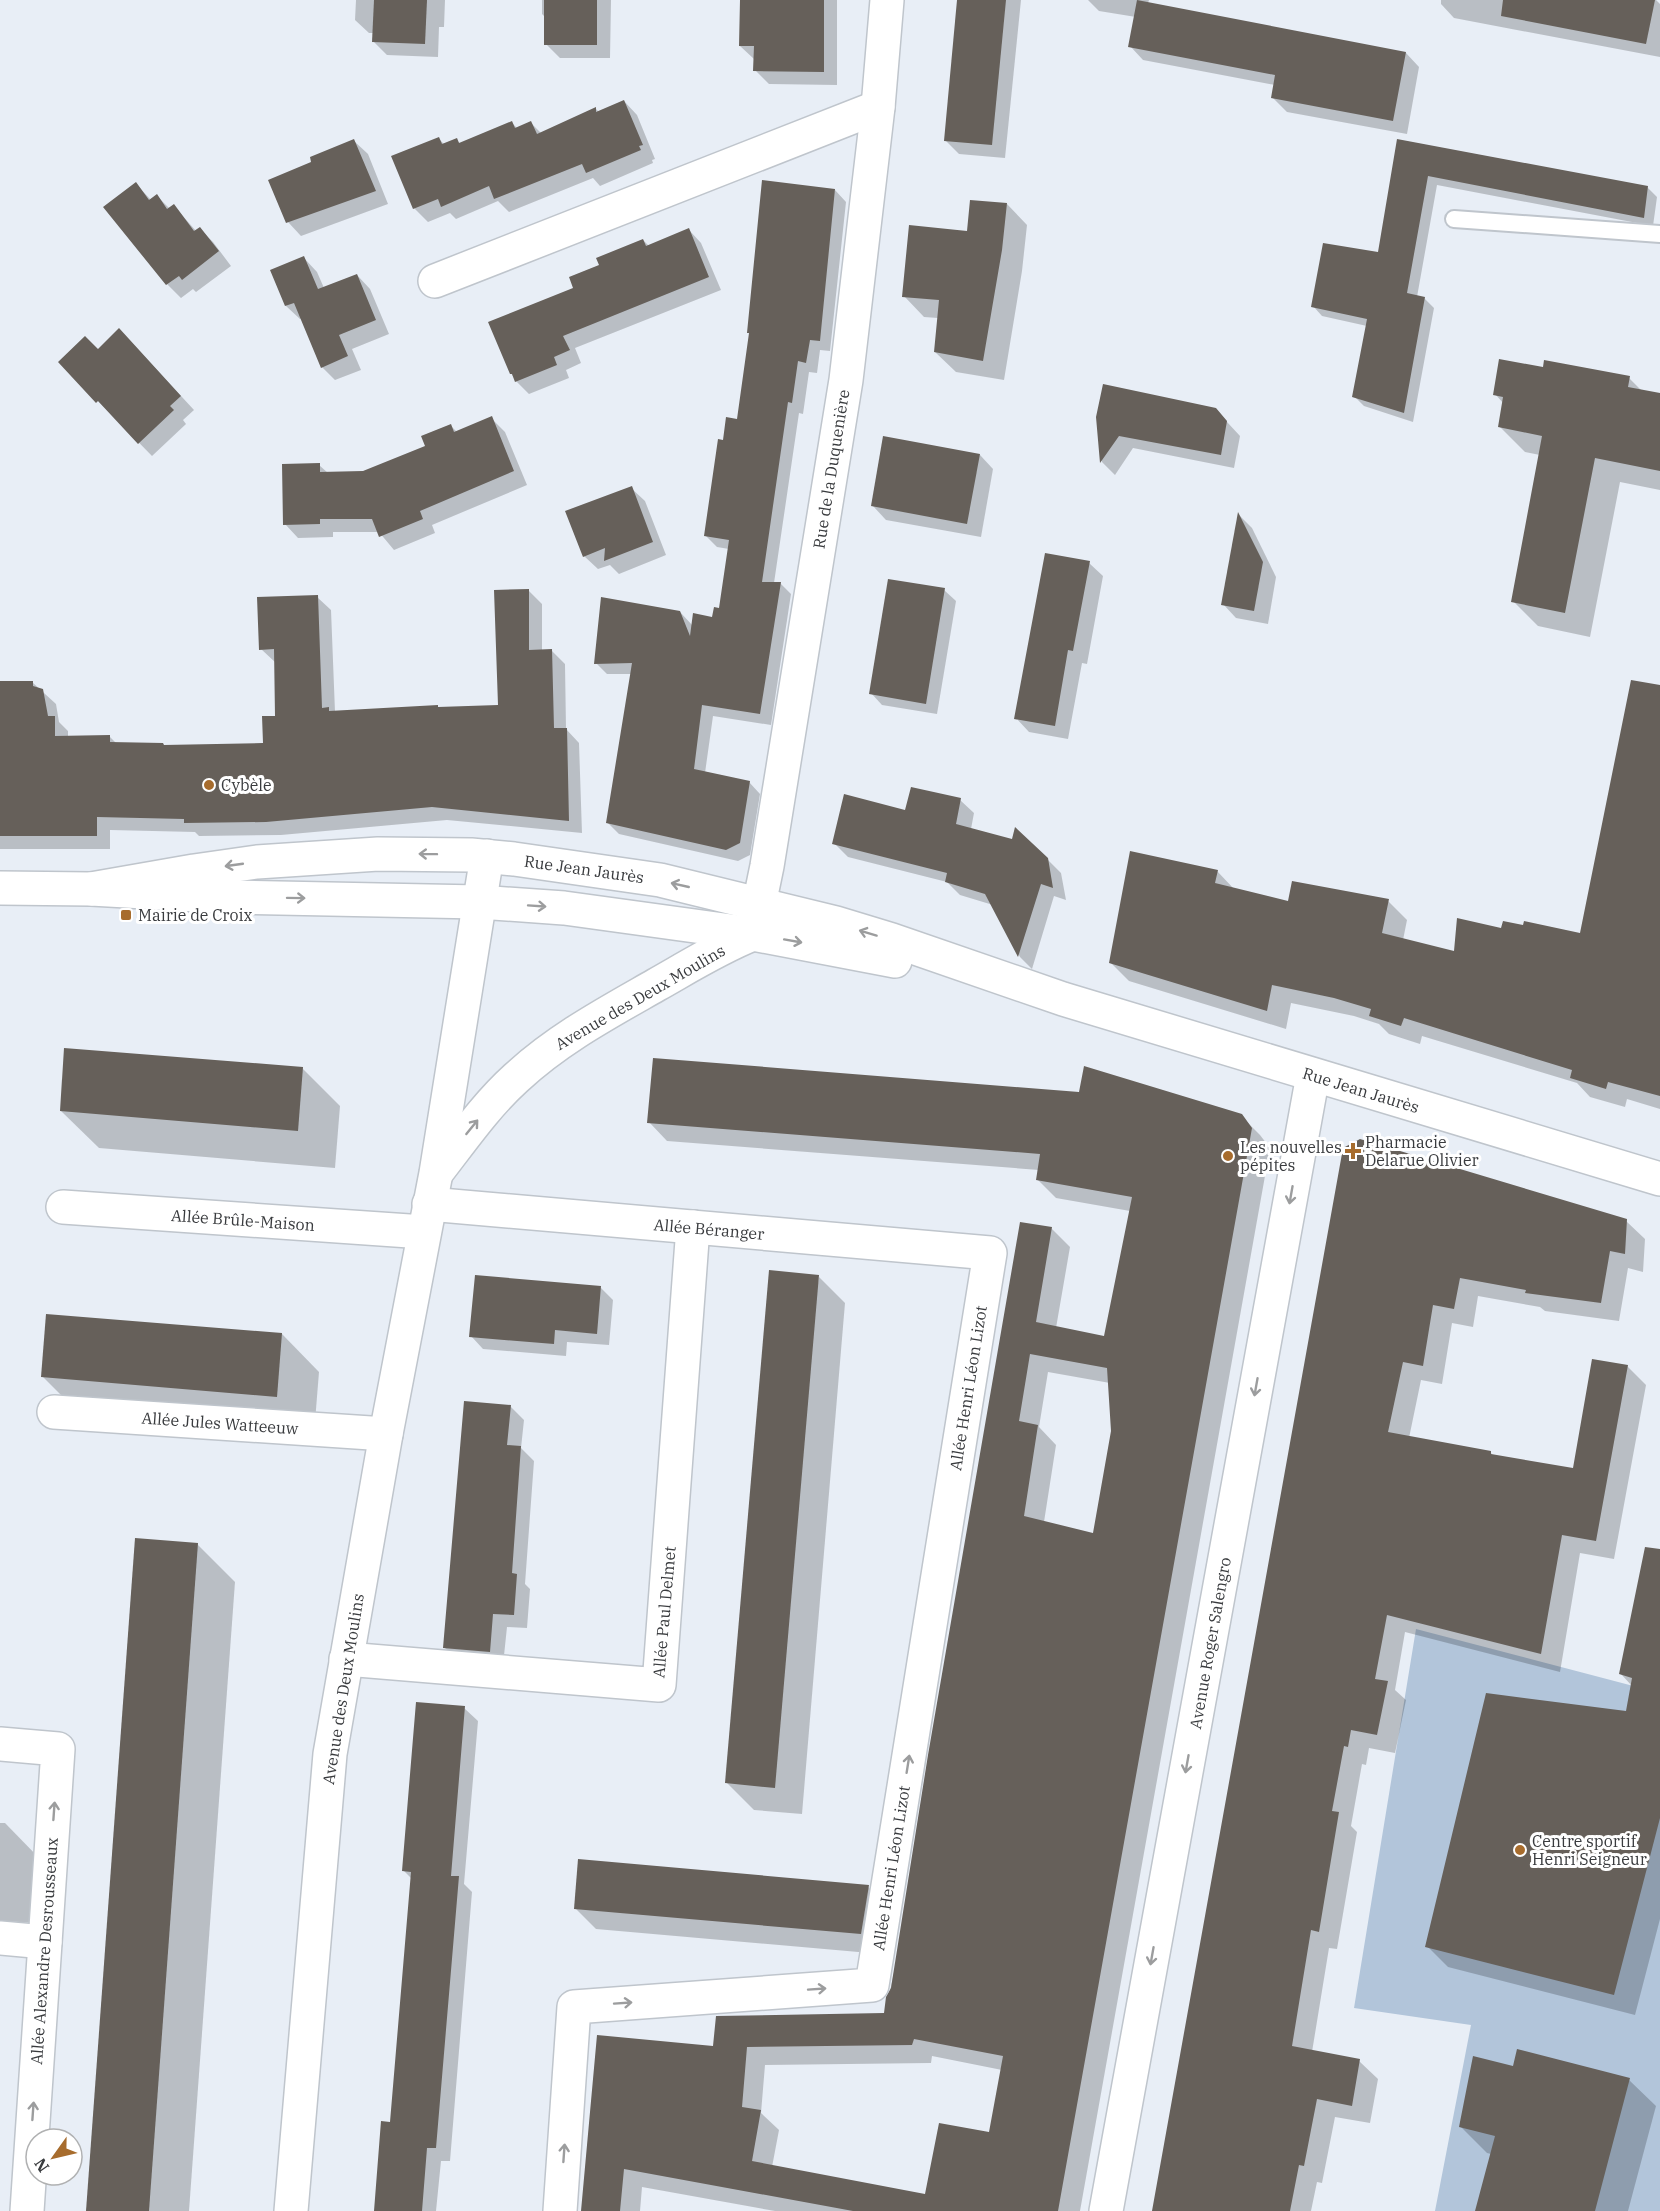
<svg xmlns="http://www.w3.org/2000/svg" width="1660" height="2211" viewBox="0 0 1660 2211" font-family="'IBM Plex Serif',serif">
	<rect width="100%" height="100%" fill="#e8eef6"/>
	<polygon fill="#b2c5da" points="1416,1629 1660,1693 1660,2211 1435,2211 1471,2025 1354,2008"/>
	<g fill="#0003" fill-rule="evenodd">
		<polygon points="356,0 445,0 444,27 439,27 438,57 387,55 373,41 374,33 369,33 355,20"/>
		<polygon points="542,0 611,0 610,58 560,58 546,44 546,18 542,14"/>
		<polygon points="741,0 837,0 837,85 769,84 755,70 754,59 740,46"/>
		<polygon points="959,0 1021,0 1005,158 959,154 945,140"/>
		<polygon points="1088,0 1149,0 1148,3 1406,53 1419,67 1407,134 1287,112 1273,98 1275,85 1143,60 1130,46 1136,17 1099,11"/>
		<polygon points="1441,0 1656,0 1660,4 1660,57 1454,18 1441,4"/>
		<polygon points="624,101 637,115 655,159 652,160 653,163 600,186 593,178 509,212 498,201 456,219 450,213 428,222 414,208 439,139 444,144 456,140 461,144 512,123 518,129 531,123 541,133 596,109 599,112"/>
		<polygon points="1399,140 1647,187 1657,197 1653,226 1437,185 1417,297 1424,298 1434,308 1413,422 1364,406 1354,396 1367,326 1322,316 1313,306 1379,254"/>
		<polygon points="354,141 368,154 388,204 301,236 288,222 313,163"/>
		<polygon points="136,184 151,200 157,196 170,209 174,206 196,231 200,229 213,242 231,266 196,292 193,289 181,298 167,284 105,207"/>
		<polygon points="835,190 846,202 830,351 820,350 817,373 809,372 803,414 799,413 774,583 780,583 791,594 771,725 713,716 705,773 749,782 760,794 750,855 738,861 619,834 608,823 632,674 607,674 596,663 680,612 693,626 714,618 720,609 729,549 717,547 706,536 724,442 738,421"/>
		<polygon points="1007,204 1027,225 1022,271 1004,380 956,372 935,352 938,318 924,317 904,296 968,233"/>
		<polygon points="689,230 701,243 721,290 575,348 581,363 566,370 569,378 529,394 516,381 511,373 575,288 601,265 643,240 649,246"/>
		<polygon points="304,258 317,272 324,288 357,275 370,289 389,334 352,349 361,370 335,380 322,367 302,318 300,319 286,306"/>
		<polygon points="133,344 194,410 183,420 186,424 152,456 60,362 98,351"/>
		<polygon points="1544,369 1629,378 1643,392 1660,395 1660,490 1620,482 1590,637 1538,626 1513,601 1540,455 1525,452 1500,427 1504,404 1495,394"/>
		<polygon points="1215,409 1240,436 1234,468 1133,448 1115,475 1102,462 1098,418"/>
		<polygon points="491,418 505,432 527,485 432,525 435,533 394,550 379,532 333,532 333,537 298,538 285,524 319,465 328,473 364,473 427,446 451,426 457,432"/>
		<polygon points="980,455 993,469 981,537 886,520 873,506"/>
		<polygon points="631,488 645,501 666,555 619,574 610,565 598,569 584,556"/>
		<polygon points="1239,515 1252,528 1276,577 1268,624 1236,618 1223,604"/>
		<polygon points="1089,563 1103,576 1087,664 1082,663 1068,739 1029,732 1016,718"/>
		<polygon points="944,590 956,601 937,714 882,705 871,693"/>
		<polygon points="529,591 542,604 542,651 551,650 565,664 566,729 579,743 582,833 447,820 281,835 199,836 195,832 110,830 110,849 0,849 0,683 32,682 56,704 59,722 68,731 68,737 109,736 117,744 164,746 265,745 277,717 276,663 261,649 317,597 331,610 335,712 499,707"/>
		<polygon points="1660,686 1660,1109 1627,1099 1625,1107 1590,1097 1577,1083 1422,1036 1420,1044 1389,1034 1379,1024 1354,1016 1291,1003 1286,1029 1129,981 1110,962 1217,871 1235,890 1289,902 1388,901 1407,920 1403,940 1456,953 1502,930 1582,935"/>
		<polygon points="960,800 974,813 971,829 1047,859 1061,873 1066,900 1054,896 1032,969 1020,957 993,905 960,895 947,882 848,857 834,843 907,811"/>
		<polygon points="303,1069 340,1106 335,1168 99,1148 61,1111"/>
		<path d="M 1241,1116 L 1260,1135 L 1270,1148 L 1080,2211 L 775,2211 L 642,2187 L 640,2211 L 582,2211 L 714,2047 L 885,2015 L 1051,1228 L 1070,1247 L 1056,1328 L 1105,1338 L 1130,1211 L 1056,1198 L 1037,1179 L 1039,1170 L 667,1141 L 649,1122 ZM 1048,1372 L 1110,1383 L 1112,1431 L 1094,1535 L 1044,1522 L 1056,1445 L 1039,1427 ZM 932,2056 L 1002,2070 L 990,2134 L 926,2195 L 772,2167 L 779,2130 L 761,2113 L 765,2065 L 931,2063 Z"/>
		<polygon points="1345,1149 1626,1221 1645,1239 1643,1272 1628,1268 1619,1321 1545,1311 1540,1307 1478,1296 1473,1327 1452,1323 1442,1384 1421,1380 1409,1438 1491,1453 1494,1457 1575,1469 1627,1366 1646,1385 1614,1559 1580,1553 1560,1672 1405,1632 1395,1690 1406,1700 1395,1753 1369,1748 1366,1765 1362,1764 1351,1826 1357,1832 1337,1949 1329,1948 1312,2052 1359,2061 1378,2079 1370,2123 1335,2117 1322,2183 1317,2182 1311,2211 1154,2211"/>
		<polygon points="819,1277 845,1303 802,1814 754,1810 727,1783"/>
		<polygon points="601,1288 613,1300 609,1345 567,1342 566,1356 483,1349 471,1336"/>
		<polygon points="282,1334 319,1372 314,1434 80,1414 43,1377"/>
		<polygon points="510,1406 524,1420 521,1448 534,1461 525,1584 530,1589 527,1628 507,1627 503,1665 459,1661 445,1648"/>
		<polygon points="197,1544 235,1582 189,2211 87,2211"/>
		<polygon points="1660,1609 1660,1919 1635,2015 1448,1967 1427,1946 1627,1713 1632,1686 1621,1674"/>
		<polygon points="464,1708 478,1721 464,1884 472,1892 450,2161 441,2161 436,2211 375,2211 391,2124 412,1879 404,1871"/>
		<polygon points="0,1823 5,1823 42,1861 38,1923 0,1921"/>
		<polygon points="868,1887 889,1907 881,1954 596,1929 575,1908"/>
		<polygon points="1514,2068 1629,2080 1656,2106 1628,2211 1476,2211 1491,2154 1487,2153 1460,2126"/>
	</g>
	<g fill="#66605a" fill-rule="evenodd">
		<polygon points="374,0 427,0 425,44 372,42"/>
		<rect x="544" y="0" width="53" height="45"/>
		<polygon points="740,0 824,0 824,72 753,71 754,46 739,46"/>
		<polygon points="957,0 1006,0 992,145 944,141"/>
		<polygon points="1137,0 1406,52 1393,121 1271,98 1275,75 1128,47"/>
		<polygon points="1503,0 1655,0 1646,44 1501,16"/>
		<polygon points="624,100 643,145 639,146 641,150 586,173 582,164 494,199 489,186 441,207 438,199 413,209 391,156 439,137 442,144 457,138 459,143 512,121 515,128 531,121 537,134 596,107 596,112"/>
		<polygon points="354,139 376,191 286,223 268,180 311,162 310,157"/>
		<polygon points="1397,139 1648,186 1644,218 1428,176 1407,293 1425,297 1404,413 1352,397 1367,319 1311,307 1323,243 1378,252"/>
		<polygon points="762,180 835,189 820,341 810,340 806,363 798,361 792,403 788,402 762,582 781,582 760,714 702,705 694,769 750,781 740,843 726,850 606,823 632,663 594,664 601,597 680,611 690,636 693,613 712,617 714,607 719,608 729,540 704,536 718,439 723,440 726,417 737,419 749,333 747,333"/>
		<polygon points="136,182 149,200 157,194 167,209 174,204 194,231 200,227 219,251 182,280 179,276 166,285 103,207"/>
		<polygon points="970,200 1007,203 1002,250 983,361 934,352 939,300 902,297 909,225 967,231"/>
		<polygon points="689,228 709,277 563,336 570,350 554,357 557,365 515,382 512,374 510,374 488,322 573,288 569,277 599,265 596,258 643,239 646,246"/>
		<polygon points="304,256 318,289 357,274 376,320 339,335 348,356 321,368 294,303 285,306 270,270"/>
		<polygon points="119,328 181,396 170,406 174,410 138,444 98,401 96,403 58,362 85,336 98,349"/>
		<polygon points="1499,359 1543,367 1544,360 1630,376 1628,387 1660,393 1660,471 1595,458 1565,613 1511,602 1542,436 1498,427 1503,397 1493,395"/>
		<polygon points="1103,384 1216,408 1227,421 1221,455 1119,436 1100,463 1096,417"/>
		<polygon points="492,416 514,471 420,511 423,519 379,537 372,519 320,519 320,524 283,525 282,464 320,463 320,472 363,471 425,446 421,436 451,424 454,432"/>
		<polygon points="883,436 980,454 967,524 871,506"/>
		<polygon points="632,486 653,542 604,561 605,548 583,557 565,511"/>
		<polygon points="1238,512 1263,562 1254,611 1221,605"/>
		<polygon points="1045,553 1090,561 1073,651 1068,650 1055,726 1014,719"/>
		<polygon points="888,579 945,588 926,704 869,694"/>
		<polygon points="529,589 529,650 552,649 554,728 567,728 569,821 432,807 266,822 184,823 184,819 97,817 97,836 0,836 0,681 33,681 33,686 43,689 48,716 55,716 55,736 110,735 110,742 163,743 164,745 263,743 262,716 275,716 274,649 259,650 257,597 318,595 322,708 329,707 329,711 438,705 438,707 498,705 494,590"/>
		<polygon points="1631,680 1660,685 1660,1096 1608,1082 1606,1089 1570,1078 1572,1070 1404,1018 1401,1026 1369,1016 1371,1009 1334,998 1272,985 1267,1011 1109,963 1130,851 1218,870 1215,883 1288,901 1292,881 1389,899 1382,933 1454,951 1457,918 1501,928 1503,921 1523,925 1524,921 1580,933"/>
		<polygon points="911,787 961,798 956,824 1012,839 1015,827 1048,858 1053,888 1041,884 1018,957 985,894 945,882 947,873 832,844 844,794 905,810"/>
		<polygon points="64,1048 303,1067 298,1131 60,1111"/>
		<path d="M 653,1058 L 1079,1092 L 1084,1066 L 1242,1114 L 1252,1128 L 1058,2211 L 853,2211 L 624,2169 L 620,2211 L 581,2211 L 597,2035 L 713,2046 L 716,2016 L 884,2013 L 886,1997 L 891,1988 L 928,1755 L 1020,1222 L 1052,1227 L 1036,1322 L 1104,1336 L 1132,1197 L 1036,1180 L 1040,1154 L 647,1123 ZM 1030,1354 L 1107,1368 L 1111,1431 L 1093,1533 L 1024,1516 L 1038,1425 L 1019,1421 ZM 914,2039 L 1003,2056 L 989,2132 L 939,2123 L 925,2194 L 752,2161 L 761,2110 L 742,2107 L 747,2047 L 912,2045 Z"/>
		<polygon points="1360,1139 1627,1219 1625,1254 1610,1251 1601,1303 1525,1293 1526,1290 1460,1278 1454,1309 1433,1305 1423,1366 1403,1362 1388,1432 1491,1451 1491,1454 1573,1468 1592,1359 1628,1365 1596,1541 1562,1535 1541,1654 1387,1615 1375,1679 1388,1681 1377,1735 1351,1730 1348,1747 1344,1746 1332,1811 1339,1812 1319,1932 1311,1930 1292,2046 1360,2059 1352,2106 1317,2099 1304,2166 1299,2165 1290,2211 1152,2211 1343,1148"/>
		<polygon points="769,1270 819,1275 775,1788 725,1783"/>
		<polygon points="475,1275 601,1286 597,1334 555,1330 554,1344 469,1337"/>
		<polygon points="46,1314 282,1333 277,1397 41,1377"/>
		<polygon points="464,1401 511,1405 507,1445 521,1446 512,1573 517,1574 514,1615 493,1614 490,1652 443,1648"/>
		<polygon points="135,1538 198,1543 149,2211 86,2211"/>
		<polygon points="1645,1547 1660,1549 1660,1818 1614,1995 1425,1947 1486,1693 1626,1711 1632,1678 1619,1674"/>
		<polygon points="416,1702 465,1706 451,1876 459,1876 436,2148 427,2148 422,2211 374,2211 381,2121 390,2122 411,1872 402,1871"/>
		<polygon points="578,1859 869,1885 861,1934 574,1909"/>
		<polygon points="1517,2049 1630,2078 1595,2211 1475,2211 1495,2136 1459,2127 1473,2056 1513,2066"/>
	</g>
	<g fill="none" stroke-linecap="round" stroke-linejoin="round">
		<defs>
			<polyline id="lane" points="1454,219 1660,234"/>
			<g id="street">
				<polyline points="435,281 878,107"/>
				<path d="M 437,1172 C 462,1140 486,1105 516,1078 C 558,1039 607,1013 656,985 C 688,967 718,948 753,934 L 767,866 L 846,380 L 878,107 L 887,0"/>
				<polyline points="429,1204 990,1253 872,1985 574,2007 560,2211"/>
				<polyline points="63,1207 424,1232"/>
				<polyline points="54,1412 386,1434"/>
				<polyline points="346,1659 659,1685 693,1227"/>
				<polyline points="0,1744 58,1749 27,2211"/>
				<polyline points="0,1938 45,1942"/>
				<polyline points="291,2211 330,1754 386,1434 436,1173 487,856"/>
				<polyline points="1106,2211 1313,1075"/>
			</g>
			<g id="secondary">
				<polyline points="0,888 91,889 233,897 479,902 564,908 753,934 895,961"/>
				<polyline points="91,889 194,871 257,862 378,854 471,855 514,859 660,880 836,923 892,940 1063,999 1660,1179"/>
			</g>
		</defs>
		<use href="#lane" stroke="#bfc5cc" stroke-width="20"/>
		<use href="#street" stroke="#bfc5cc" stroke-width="36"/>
		<use href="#secondary" stroke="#bfc5cc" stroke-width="36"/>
		<use href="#lane" stroke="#fff" stroke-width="16"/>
		<use href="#street" stroke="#fff" stroke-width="33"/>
		<use href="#secondary" stroke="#fff" stroke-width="33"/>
	</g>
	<defs><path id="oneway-shaft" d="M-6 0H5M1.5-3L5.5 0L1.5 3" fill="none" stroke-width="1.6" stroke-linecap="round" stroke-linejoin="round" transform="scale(1.5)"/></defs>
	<g stroke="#9c9d9e">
		<use href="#oneway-shaft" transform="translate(428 854) rotate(-179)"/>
		<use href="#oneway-shaft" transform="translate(234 865) rotate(172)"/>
		<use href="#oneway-shaft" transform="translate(680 885) rotate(-167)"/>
		<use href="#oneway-shaft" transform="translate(296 898) rotate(1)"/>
		<use href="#oneway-shaft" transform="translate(537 906) rotate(4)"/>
		<use href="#oneway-shaft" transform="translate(868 933) rotate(-163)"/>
		<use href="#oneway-shaft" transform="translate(793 941) rotate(10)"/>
		<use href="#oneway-shaft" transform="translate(472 1127) rotate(-51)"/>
		<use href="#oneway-shaft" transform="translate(1291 1195) rotate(100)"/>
		<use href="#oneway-shaft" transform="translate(1256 1387) rotate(100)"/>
		<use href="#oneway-shaft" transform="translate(908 1764) rotate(-81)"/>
		<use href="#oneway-shaft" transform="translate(1187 1764) rotate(100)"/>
		<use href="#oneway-shaft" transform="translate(54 1811) rotate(-86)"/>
		<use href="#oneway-shaft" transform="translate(1152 1956) rotate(100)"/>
		<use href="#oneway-shaft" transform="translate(817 1989) rotate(-4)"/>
		<use href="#oneway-shaft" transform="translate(623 2003) rotate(-4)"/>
		<use href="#oneway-shaft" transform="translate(33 2111) rotate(-86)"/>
		<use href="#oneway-shaft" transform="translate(564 2153) rotate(-86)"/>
	</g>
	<g fill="#a76c2d" stroke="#fff" stroke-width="2">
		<circle cx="209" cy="785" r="6"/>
		<rect x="120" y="909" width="12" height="12" rx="3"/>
		<path d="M1350 1142h6v6h6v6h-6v6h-6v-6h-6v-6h6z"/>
		<circle cx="1228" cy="1156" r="6"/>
		<circle cx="1520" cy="1850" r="6"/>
	</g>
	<g text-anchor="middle" stroke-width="6" stroke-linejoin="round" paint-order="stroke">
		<g font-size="16" fill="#393b3e" stroke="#fff">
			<text transform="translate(831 469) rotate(-81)" y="6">Rue de la Duquenière</text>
			<text transform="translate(584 869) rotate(8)" y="6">Rue Jean Jaurès</text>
			<text transform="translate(640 997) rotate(-30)" y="6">Avenue des Deux Moulins</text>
			<text transform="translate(1361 1090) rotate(17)" y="6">Rue Jean Jaurès</text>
			<text transform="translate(243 1220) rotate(4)" y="6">Allée Brûle-Maison</text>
			<text transform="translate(709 1229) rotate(5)" y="6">Allée Béranger</text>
			<text transform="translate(968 1388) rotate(-81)" y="6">Allée Henri Léon Lizot</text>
			<text transform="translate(220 1423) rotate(4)" y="6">Allée Jules Watteeuw</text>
			<text transform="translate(664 1612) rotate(-85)" y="6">Allée Paul Delmet</text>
			<text transform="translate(1210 1643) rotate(-80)" y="6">Avenue Roger Salengro</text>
			<text transform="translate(343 1689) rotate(-81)" y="6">Avenue des Deux Moulins</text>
			<text transform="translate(891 1868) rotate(-81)" y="6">Allée Henri Léon Lizot</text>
			<text transform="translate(44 1951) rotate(-86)" y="6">Allée Alexandre Desrousseaux</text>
		</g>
		<g font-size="16" fill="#393b3e" stroke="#fff" text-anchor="start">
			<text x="221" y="791">Cybèle</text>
			<text x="138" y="921">Mairie de Croix</text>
			<text x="1365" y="1148">Pharmacie<tspan x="1365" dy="18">Delarue Olivier</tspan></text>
			<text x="1240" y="1153">Les nouvelles<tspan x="1240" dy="18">pépites</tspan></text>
			<text x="1532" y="1847">Centre sportif<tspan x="1532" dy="18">Henri Seigneur</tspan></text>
		</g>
	</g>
	<g transform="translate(54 2157) rotate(236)"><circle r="28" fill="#ffffff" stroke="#b0b1b2" stroke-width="1.5"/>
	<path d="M0-4.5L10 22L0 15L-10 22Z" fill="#a76c2d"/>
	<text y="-9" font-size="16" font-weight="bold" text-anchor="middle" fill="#393b3e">N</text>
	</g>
</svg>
